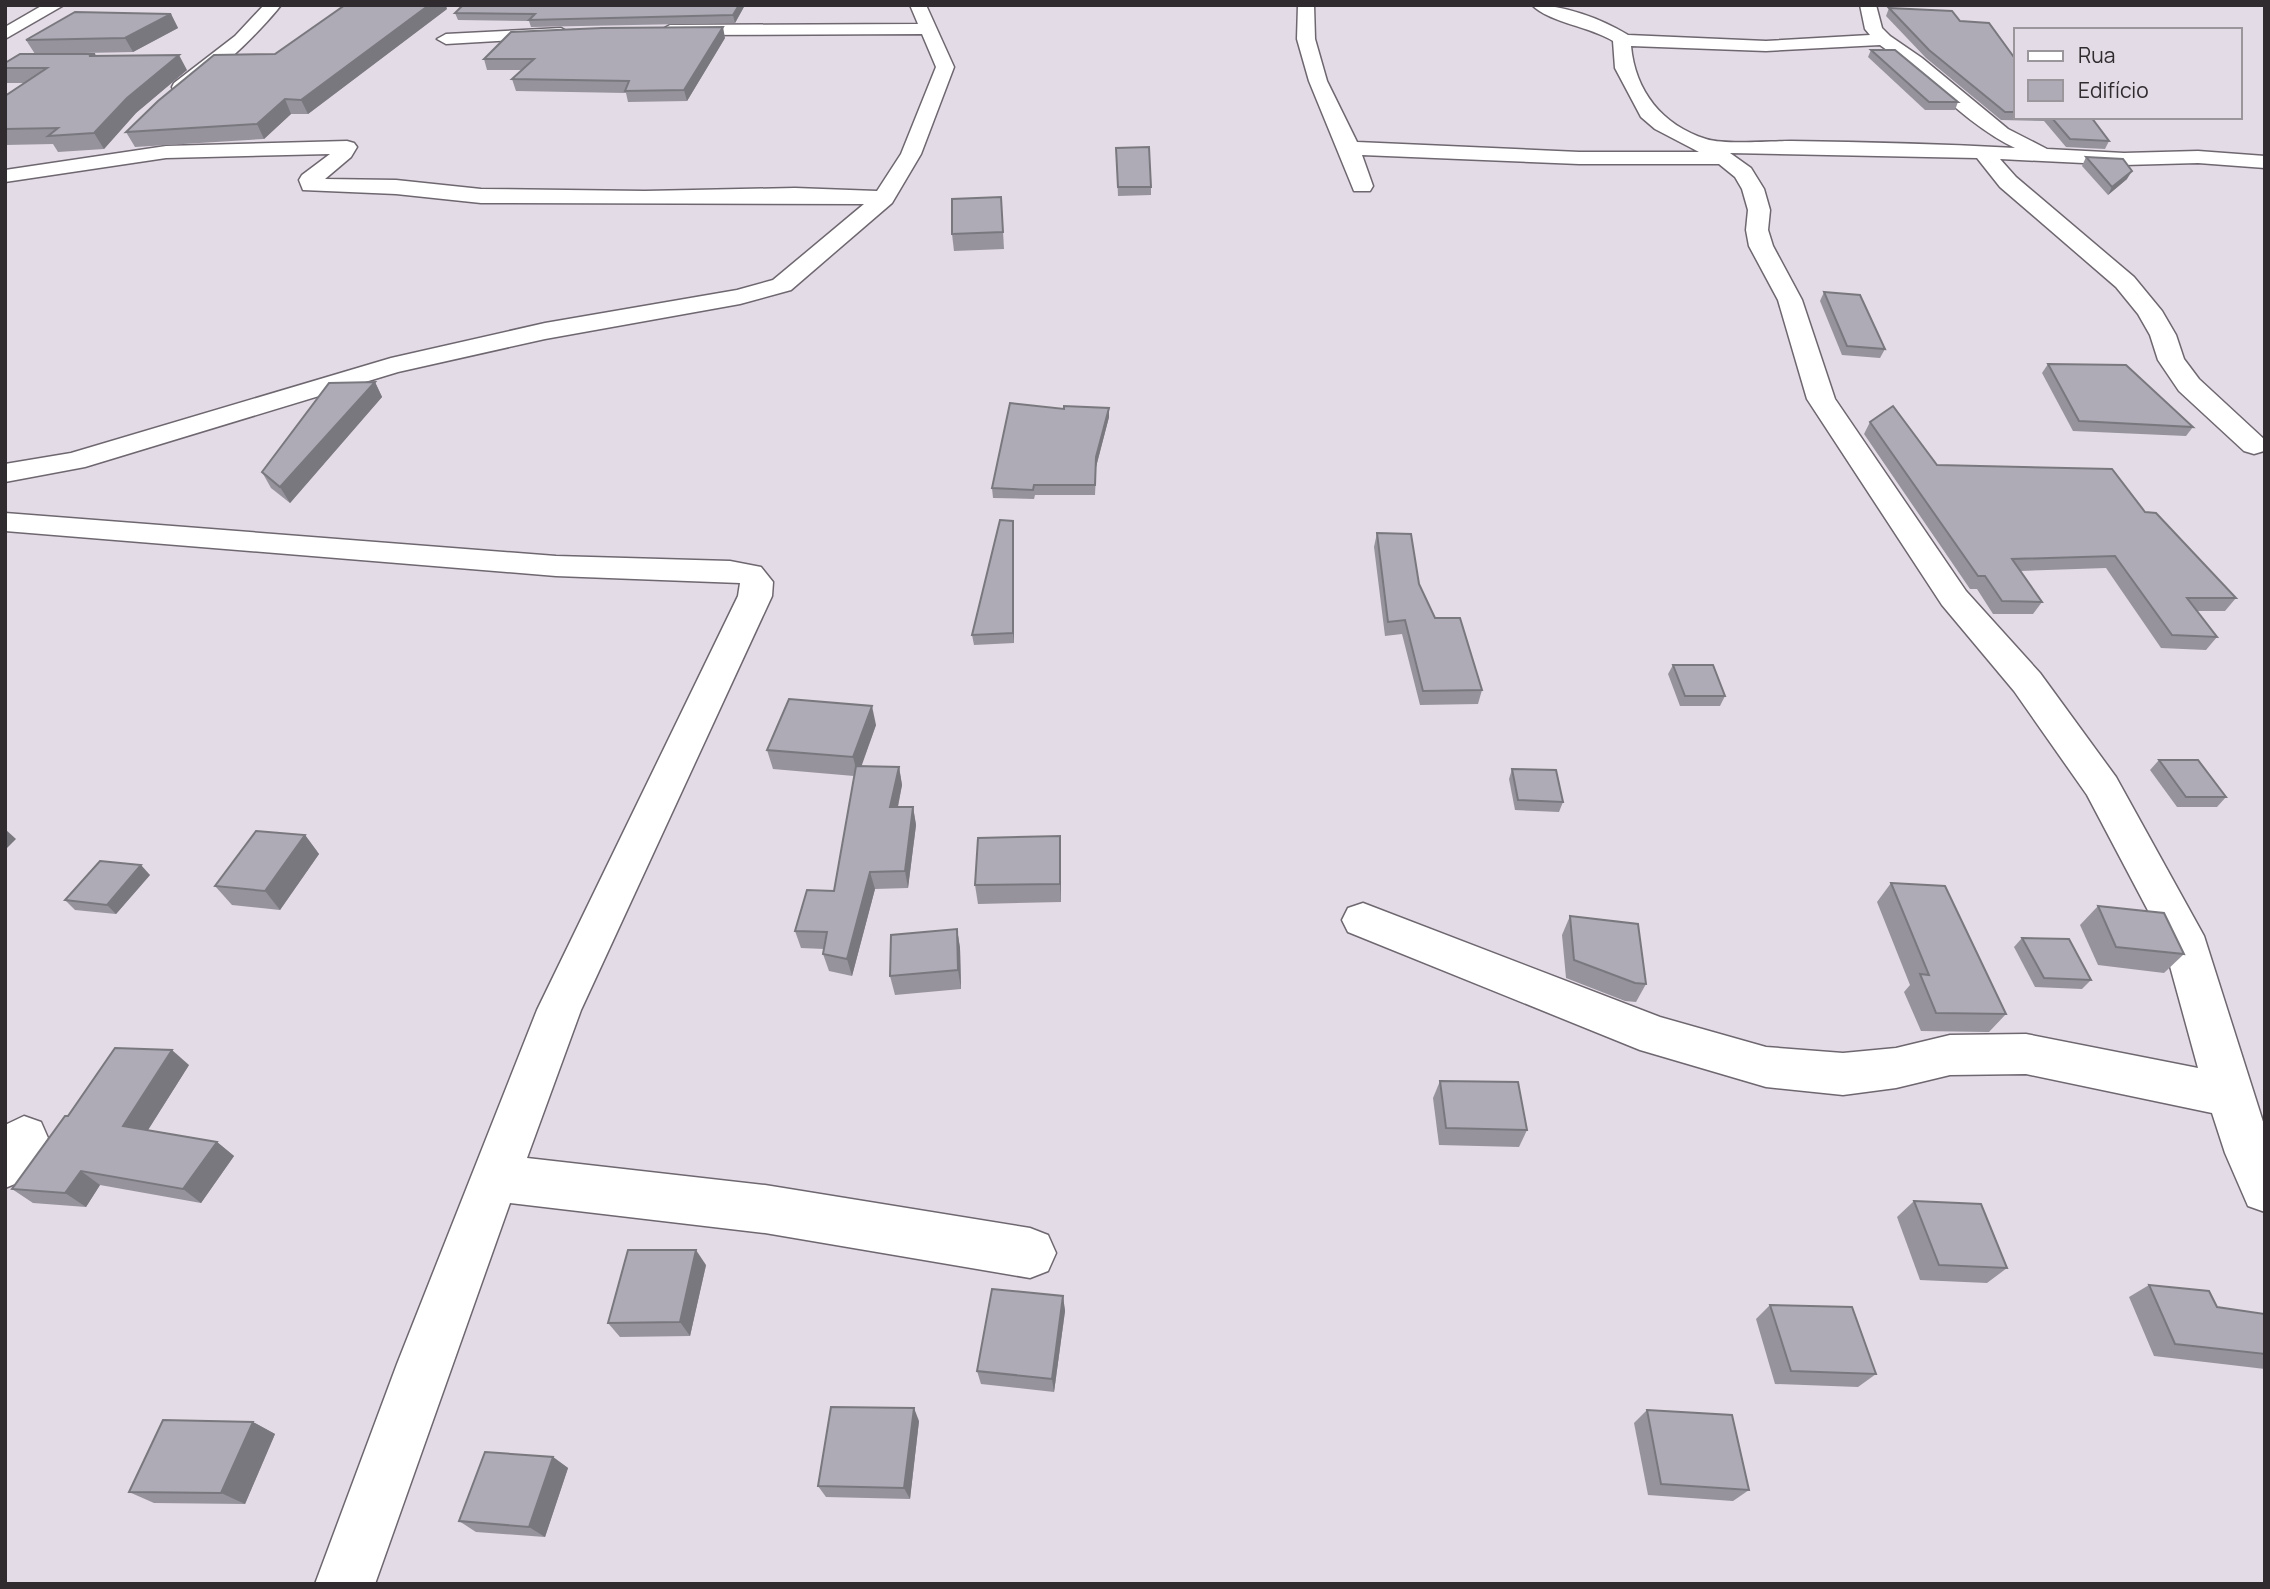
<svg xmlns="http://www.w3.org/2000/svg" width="2270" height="1589" viewBox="0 0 2270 1589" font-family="Manrope,sans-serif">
	<rect width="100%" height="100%" fill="#e3dbe5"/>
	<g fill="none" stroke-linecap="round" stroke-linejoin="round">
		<defs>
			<g id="minor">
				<path d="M 264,5 L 281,5 C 266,25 198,97 174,91 L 172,87 L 174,83 L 235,36 Z"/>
				<polygon points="910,5 926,5 954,67 921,154 892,203 791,290 740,304 545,339 398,372 85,467 5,482 5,464 71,453 391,358 545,323 737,290 773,280 864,204 481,203 396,194 303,190 299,180 302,175 330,154 166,158 5,182 5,170 166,146 347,141 354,143 357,147 351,157 325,179 396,180 481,189 645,191 795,188 877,191 901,154 936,67 922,34 670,35 661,30 670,25 918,24"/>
				<path d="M 1298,5 L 1314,5 L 1315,39 L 1327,81 L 1357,142 L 1579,152 L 1699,152 L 1655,129 L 1641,117 L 1615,68 L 1613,41 C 1591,27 1548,22 1532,5 C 1564,5 1600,18 1628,35 L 1766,41 L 1870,35 L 1865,29 L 1860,5 L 1876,5 L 1882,28 L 1890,36 L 1922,58 L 2008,129 L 2047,149 L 2124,153 L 2198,151 L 2265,156 L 2265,168 L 2198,163 L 2124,165 L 2000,159 L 2016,177 L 2134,277 L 2162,311 L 2176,335 L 2184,359 L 2199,379 L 2265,440 L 2264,451 L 2254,454 L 2244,451 L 2179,391 L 2158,360 L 2150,335 L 2138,314 L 2116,287 L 2000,187 L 1977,158 L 1730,153 L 1751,168 L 1764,189 L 1770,210 L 1768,230 L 1773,246 L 1802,300 L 1835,399 L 1966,591 L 2040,673 L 2116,777 L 2204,936 L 2265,1128 L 2265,1212 L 2248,1206 L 2225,1153 L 2212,1113 L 2026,1074 L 1950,1075 L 1896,1088 L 1843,1095 L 1766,1087 L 1640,1050 L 1348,932 L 1342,920 L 1348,908 L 1363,903 L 1660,1017 L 1766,1047 L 1843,1053 L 1896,1048 L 1950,1035 L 2026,1034 L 2198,1068 L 2162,937 L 2087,795 L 2014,691 L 1942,605 L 1807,399 L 1778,300 L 1749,246 L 1746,230 L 1748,210 L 1742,189 L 1735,177 L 1719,164 L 1579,164 L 1362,155 L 1373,186 L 1370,191 L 1354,191 L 1309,81 L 1297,39 ZM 1880,45 C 1926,77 1965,124 2015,148 C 1941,144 1866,142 1791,141 C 1770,141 1724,145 1706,139 C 1662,125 1635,91 1631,46 L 1766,51 Z"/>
				<polygon points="561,28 570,33 567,37 446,44 437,39 446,34"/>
				<polygon points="5,513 556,556 730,561 761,567 773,582 772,596 581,1010 527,1158 765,1185 1030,1228 1048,1235 1056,1253 1048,1271 1030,1278 765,1233 510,1203 375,1584 315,1584 397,1364 537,1010 738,596 740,583 556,576 5,531"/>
				<polygon points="24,1116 41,1122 48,1138 22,1181 5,1188 5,1125"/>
			</g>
			<polygon id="primary" points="43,5 64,5 5,39 5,27"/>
		</defs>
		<use href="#minor" stroke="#6e6770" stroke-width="3"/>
		<use href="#primary" stroke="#6e6770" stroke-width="3"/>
		<use href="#minor" fill="#fff" fill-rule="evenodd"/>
		<use href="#primary" fill="#fff" fill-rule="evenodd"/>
	</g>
	<g fill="#96939d">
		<polygon points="745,5 735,23 531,27 529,21 458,20 455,13"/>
		<polygon points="1889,8 1960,21 2016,60 2016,117 2091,117 2109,141 2105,149 2066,147 2044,121 2001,120 1926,58 1886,16"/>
		<polygon points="447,9 308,114 291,114 264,139 135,147 126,132 275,54"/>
		<polygon points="171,14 178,28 133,52 35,54 26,40"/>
		<polygon points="725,38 687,101 628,102 626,93 516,91 512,79 522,70 487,70 484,59"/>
		<polygon points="1871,50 1958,102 1955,110 1925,110 1868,57"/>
		<polygon points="95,54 96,56 187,70 136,113 104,149 58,152 53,144 5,145 5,96 24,83 6,83 5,63"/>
		<polygon points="1116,148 1151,187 1151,195 1118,196"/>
		<polygon points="2086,157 2127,179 2108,195 2082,166"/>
		<polygon points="1001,197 1004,249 954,251 952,234"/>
		<polygon points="1824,292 1885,349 1880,358 1842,355 1820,301"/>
		<polygon points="2048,364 2193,427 2186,436 2073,431 2042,373"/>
		<polygon points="375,382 382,397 290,503 271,488 262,472"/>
		<polygon points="1109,408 1109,417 1096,467 1095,495 1035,495 1034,499 993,498 992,488 1064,409"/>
		<polygon points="1870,422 1937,465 2145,512 2236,598 2225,611 2197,611 2217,637 2206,650 2161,648 2106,568 2020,571 2042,602 2033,614 1993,614 1977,589 1970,589 1864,434"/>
		<polygon points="1014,531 1014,643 974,645 972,635"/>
		<polygon points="1377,533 1419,584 1435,618 1482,690 1478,704 1420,705 1402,634 1385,636 1374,547"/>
		<polygon points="1673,665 1725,696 1720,706 1680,706 1668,674"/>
		<polygon points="876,725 861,766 899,767 902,785 898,807 913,807 916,825 908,888 875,889 852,976 829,971 823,954 824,949 801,948 795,931 834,891 854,776 773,769 767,750"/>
		<polygon points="2159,760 2226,797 2217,807 2177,807 2150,770"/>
		<polygon points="1512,769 1563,802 1559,812 1515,810 1509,779"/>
		<polygon points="305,835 319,854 280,910 232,905 215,886"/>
		<polygon points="1061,855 1061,902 978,904 975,885"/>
		<polygon points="150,875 116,914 75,910 65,900"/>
		<polygon points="1891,883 2006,1014 1989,1032 1921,1031 1904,992 1910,985 1877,902"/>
		<polygon points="2098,906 2184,954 2164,973 2098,965 2080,925"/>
		<polygon points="1570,916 1646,984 1636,1002 1625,1001 1566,978 1562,935"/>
		<polygon points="957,929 960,948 961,989 895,995 890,976"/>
		<polygon points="2022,938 2091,980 2082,989 2035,987 2014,947"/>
		<polygon points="189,1065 148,1130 217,1142 234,1156 201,1203 100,1185 86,1207 33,1203 12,1189 68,1116"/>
		<polygon points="1440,1081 1527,1130 1519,1147 1439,1145 1433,1098"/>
		<polygon points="1914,1201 2007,1268 1987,1283 1920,1280 1897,1217"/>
		<polygon points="706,1265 690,1336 620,1337 608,1323"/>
		<polygon points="2149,1285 2217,1307 2265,1314 2265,1369 2154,1356 2129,1297"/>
		<polygon points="1063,1296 1065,1311 1054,1392 981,1384 977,1371"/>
		<polygon points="1770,1305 1876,1374 1858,1387 1775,1384 1756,1319"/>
		<polygon points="1647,1410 1749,1490 1733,1501 1648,1495 1634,1423"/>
		<polygon points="919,1421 910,1499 826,1497 818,1486"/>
		<polygon points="253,1422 275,1434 245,1504 154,1503 129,1492"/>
		<polygon points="553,1457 568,1468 545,1537 476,1532 459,1521"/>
	</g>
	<g fill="#7a787f">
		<polygon points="429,5 446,5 447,9 308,114 301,100"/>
		<polygon points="739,5 745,5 735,23 733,15"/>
		<polygon points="171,14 178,28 133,52 125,38"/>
		<polygon points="723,27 725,38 687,101 684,90"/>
		<polygon points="179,55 187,70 136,113 104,149 94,133 127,98"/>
		<polygon points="285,99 291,114 264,139 257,124"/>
		<polygon points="2132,171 2127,179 2108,195 2112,187"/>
		<polygon points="375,382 382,397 290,503 280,487"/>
		<polygon points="1109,408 1109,417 1096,467 1095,495 1096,457"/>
		<polygon points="1013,521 1014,531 1014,643 1013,633"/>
		<polygon points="872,706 876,725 858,776 853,757"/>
		<polygon points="899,767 902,785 894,825 890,807"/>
		<polygon points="913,807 916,825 908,888 905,871"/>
		<polygon points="5,829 16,839 5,850"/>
		<polygon points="305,835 319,854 280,910 265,891"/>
		<polygon points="1060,836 1061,855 1061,902 1060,884"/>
		<polygon points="141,865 150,875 116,914 107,905"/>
		<polygon points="870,872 875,889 852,976 847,959"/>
		<polygon points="957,929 960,948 961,989 958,970"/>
		<polygon points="172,1050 189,1065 141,1141 123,1126"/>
		<polygon points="217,1142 234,1156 201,1203 183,1189"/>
		<polygon points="81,1171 100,1185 86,1207 65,1193"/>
		<polygon points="696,1250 706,1265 690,1336 680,1322"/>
		<polygon points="1063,1296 1065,1311 1054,1392 1052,1379"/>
		<polygon points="914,1408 919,1421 910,1499 904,1488"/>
		<polygon points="253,1422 275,1434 245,1504 221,1493"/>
		<polygon points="553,1457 568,1468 545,1537 529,1527"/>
	</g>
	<g fill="#aeabb6" stroke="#7a787f" stroke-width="2">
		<polygon points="345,5 429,5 301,100 285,99 257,124 126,132 158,101 214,55 275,54"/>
		<polygon points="463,5 739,5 733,15 529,20 535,14 455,13"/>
		<polygon points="1889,8 1952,11 1960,21 1989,23 2016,60 2016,112 2005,112 1929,50"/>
		<polygon points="75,12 171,14 125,38 26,40"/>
		<polygon points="723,27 684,90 625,91 629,81 512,79 534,59 484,59 511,32 602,28"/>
		<polygon points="1871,50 1895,50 1958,102 1929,102"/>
		<polygon points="20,54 95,54 89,56 179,55 127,98 94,133 48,136 58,128 5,129 5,96 47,68 5,68 5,63"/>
		<polygon points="2051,117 2091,117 2109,141 2070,139"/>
		<polygon points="1149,147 1151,187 1118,187 1116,148"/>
		<polygon points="2086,157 2123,159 2132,171 2112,187"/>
		<polygon points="1001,197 1003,232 952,234 952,199"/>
		<polygon points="1824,292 1860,295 1885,349 1847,346"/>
		<polygon points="2048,364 2126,365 2193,427 2079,421"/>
		<polygon points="375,382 280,487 262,472 329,383"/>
		<polygon points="1010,403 1064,409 1064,406 1109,408 1096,457 1095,485 1034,485 1033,490 992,488"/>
		<polygon points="1893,406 1937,465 2112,469 2145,512 2156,513 2236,598 2187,598 2217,637 2172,635 2115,556 2012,559 2042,602 2002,601 1985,576 1978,576 1870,422"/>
		<polygon points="1000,520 1013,521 1013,633 972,635"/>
		<polygon points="1377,533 1411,534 1419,584 1435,618 1460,618 1482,690 1423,691 1405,620 1388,622"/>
		<polygon points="1673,665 1713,665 1725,696 1685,696"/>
		<polygon points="789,699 872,706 853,757 767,750"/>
		<polygon points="2159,760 2198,760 2226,797 2186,797"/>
		<polygon points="856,766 899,767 890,807 913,807 905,871 870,872 847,959 823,954 827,932 795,931 807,890 834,891"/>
		<polygon points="1512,769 1556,770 1563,802 1518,800"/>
		<polygon points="256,831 305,835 265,891 215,886"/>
		<polygon points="1060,836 1060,884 975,885 978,838"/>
		<polygon points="100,861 141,865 107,905 65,900"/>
		<polygon points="1891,883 1945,886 2006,1014 1936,1013 1920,974 1929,975"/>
		<polygon points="2098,906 2164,913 2184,954 2116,947"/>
		<polygon points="1570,916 1638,924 1646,984 1635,983 1574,960"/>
		<polygon points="957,929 958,970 890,976 891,935"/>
		<polygon points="2022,938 2069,939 2091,980 2044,978"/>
		<polygon points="115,1048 172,1050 123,1126 217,1142 183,1189 81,1171 65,1193 12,1189 65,1116 68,1116"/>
		<polygon points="1440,1081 1518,1082 1527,1130 1446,1128"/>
		<polygon points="1914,1201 1981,1204 2007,1268 1939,1265"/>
		<polygon points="628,1250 696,1250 680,1322 608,1323"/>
		<polygon points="2149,1285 2209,1291 2217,1307 2265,1314 2265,1354 2175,1344"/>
		<polygon points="992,1289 1063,1296 1052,1379 977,1371"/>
		<polygon points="1770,1305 1852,1307 1876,1374 1791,1371"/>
		<polygon points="831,1407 914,1408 904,1488 818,1486"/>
		<polygon points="1647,1410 1732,1415 1749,1490 1661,1484"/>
		<polygon points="163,1420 253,1422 221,1493 129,1492"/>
		<polygon points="485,1452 553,1457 529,1527 459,1521"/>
	</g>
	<rect width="2270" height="1589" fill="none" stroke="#2f2b2f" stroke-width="14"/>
	<rect x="2014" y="28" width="228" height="91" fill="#e3dbe5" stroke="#9b959c" stroke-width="2"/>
	<rect x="2028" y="51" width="35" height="10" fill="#ffffff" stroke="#9b959c" stroke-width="2"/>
	<text x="2078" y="63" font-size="21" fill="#2f2b2f">Rua</text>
	<rect x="2028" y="80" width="35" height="21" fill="#aeabb6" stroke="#9b959c" stroke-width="2"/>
	<text x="2078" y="98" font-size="21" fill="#2f2b2f">Edifício</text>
</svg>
